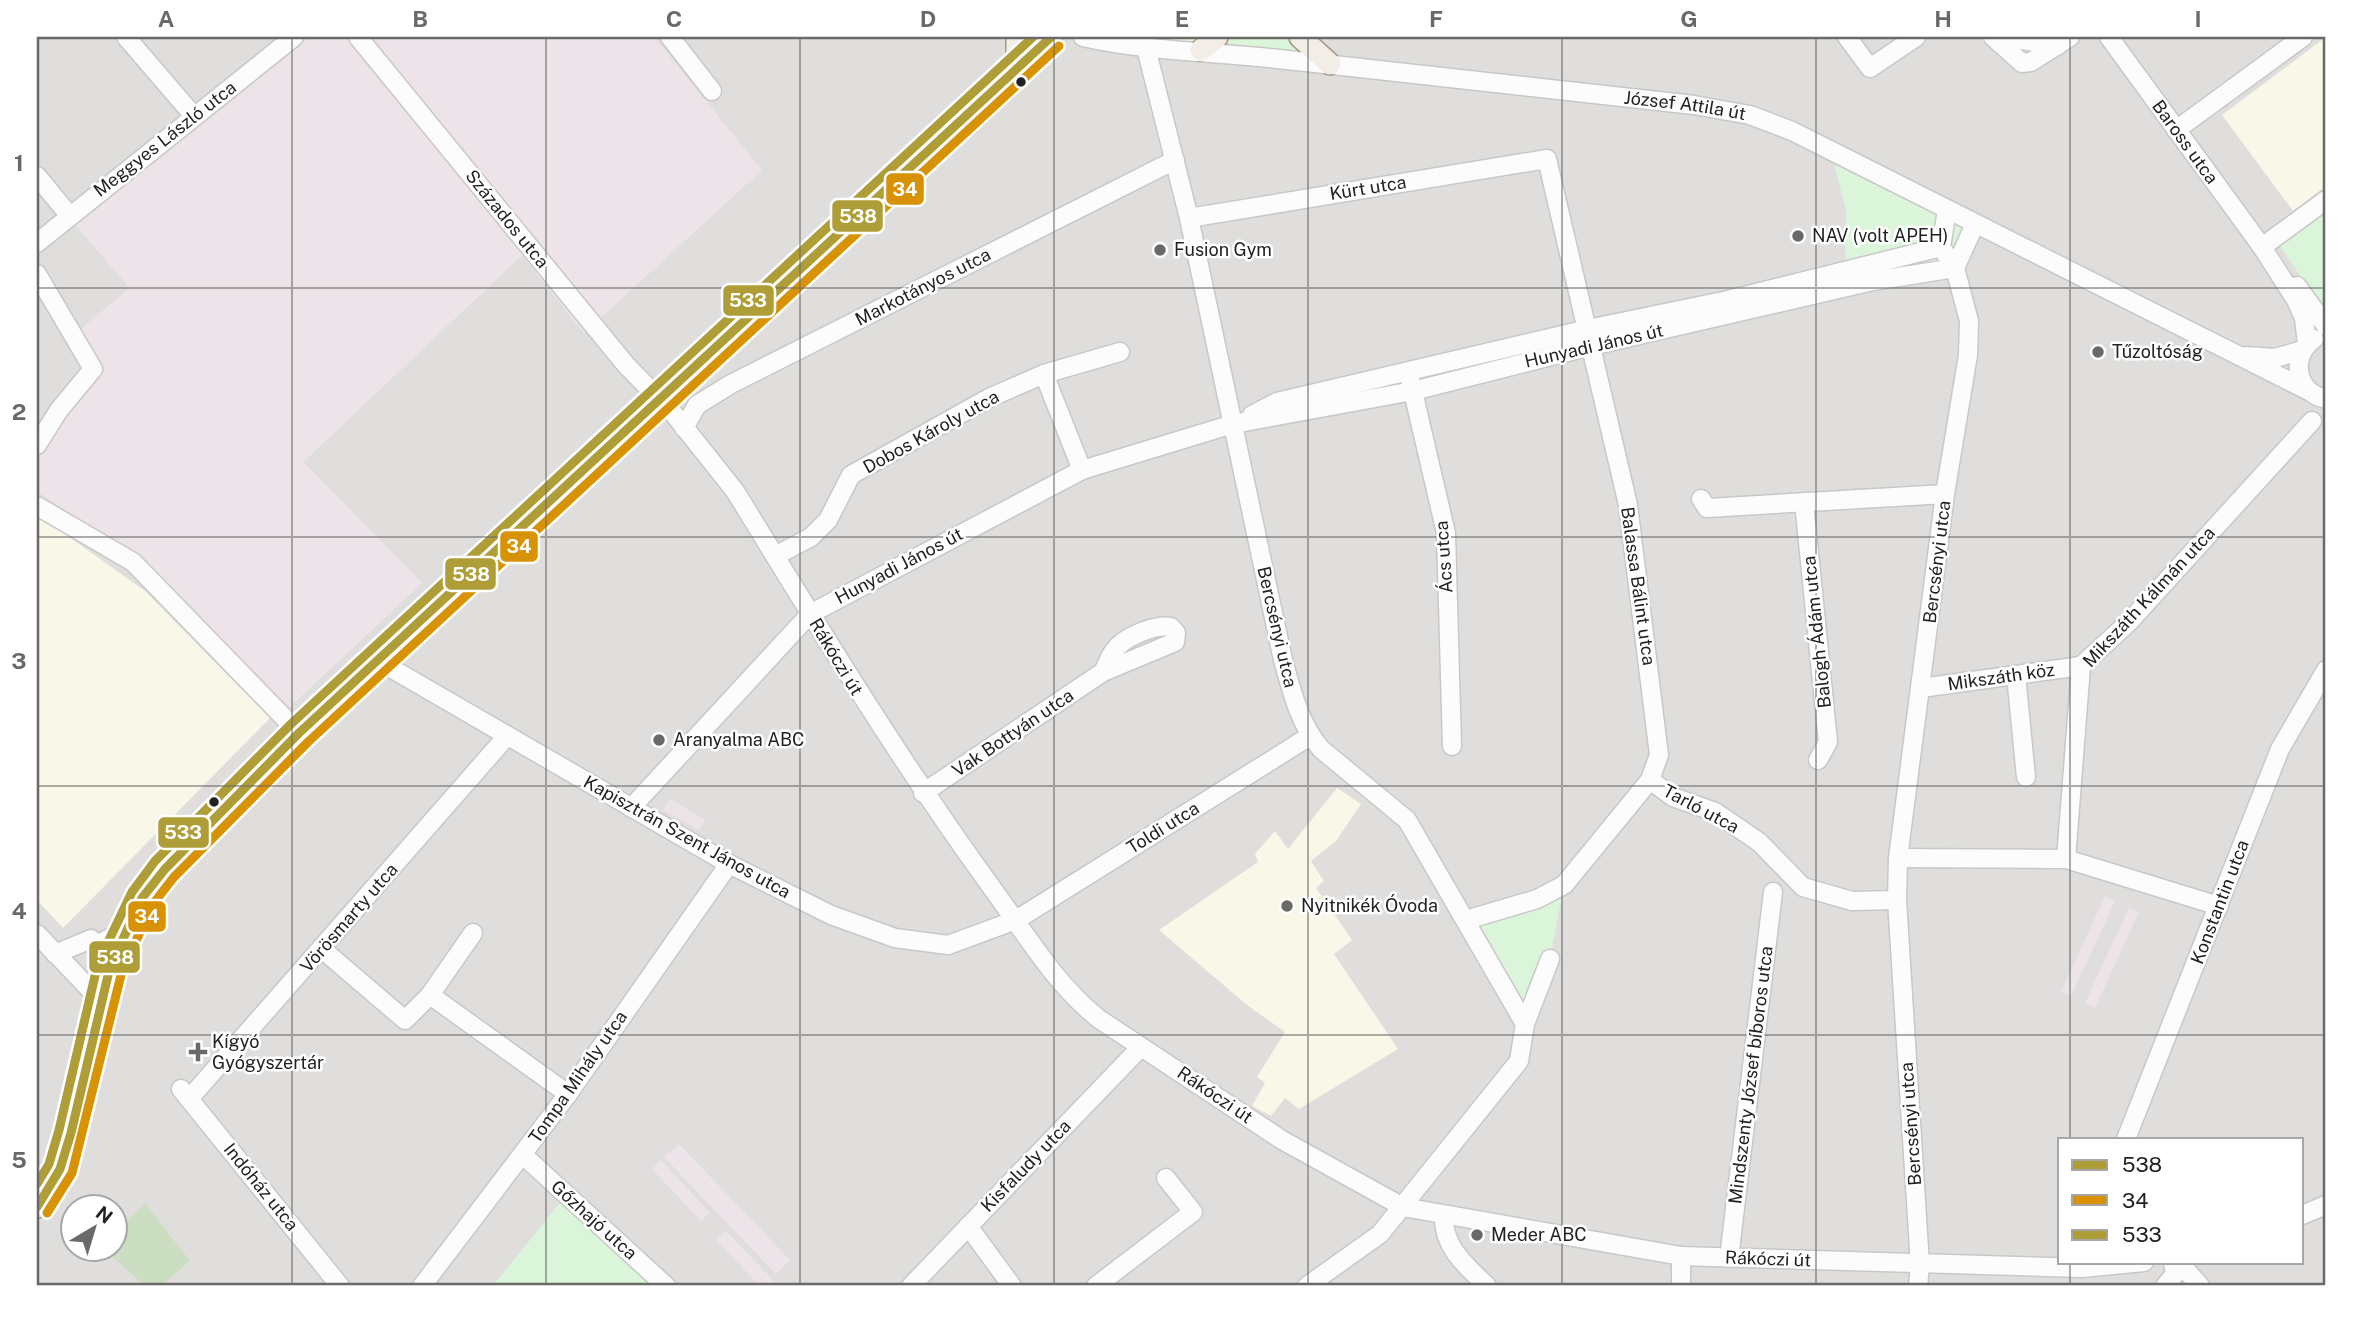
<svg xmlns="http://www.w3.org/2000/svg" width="2363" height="1323" viewBox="0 0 2363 1323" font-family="'Public Sans',sans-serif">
	<rect width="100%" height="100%" fill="#f0eeeb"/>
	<g fill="#dfdedc" fill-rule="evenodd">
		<polygon points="37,37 311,37 191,125 74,223 130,288 78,332 98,375 37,452"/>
		<path d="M 654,37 L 2326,37 L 2326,1286 L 37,1286 L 37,491 L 137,561 L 184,599 L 288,708 L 422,583 L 303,462 L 522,255 L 584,333 L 761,170 ZM 2060,1139 L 2302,1139 L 2302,1262 L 2060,1262 ZM 74,1208 L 116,1208 L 116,1250 L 74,1250 Z"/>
	</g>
	<g fill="#ede4e9">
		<polygon points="311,37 654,37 762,170 584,333 522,255 303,462 422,583 287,708 184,599 137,561 37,491 37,452 98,375 77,332 130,288 74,222 191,125"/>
		<polygon points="670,799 705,820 699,830 663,810"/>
		<polygon points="2105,896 2115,901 2071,996 2061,992"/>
		<polygon points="2129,908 2139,912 2095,1008 2085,1003"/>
		<polygon points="679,1144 790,1260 776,1274 664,1157"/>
		<polygon points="661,1160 710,1213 701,1221 652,1169"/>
		<polygon points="726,1231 777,1284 775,1286 760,1286 716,1240"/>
	</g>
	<g fill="#f8f7e8">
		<polygon points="2326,37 2326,186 2293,211 2222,115"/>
		<polygon points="37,514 145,591 270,718 63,928 37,900"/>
		<polygon points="1337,788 1361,804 1336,841 1311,861 1324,881 1316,888 1352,940 1334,954 1398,1049 1299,1109 1285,1098 1271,1116 1252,1106 1265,1083 1257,1077 1285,1032 1247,1005 1159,930 1258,862 1255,854 1275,831 1288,849"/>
	</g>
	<polygon fill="#cbdec1" points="145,1203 190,1261 161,1286 145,1286 105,1250 116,1250 116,1232"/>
	<g fill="#daf5da">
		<polygon points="1083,37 1300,37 1330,64"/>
		<polygon points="1831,152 1975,224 1955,268 1413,391 1277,402 1853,267 1845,259 1846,210"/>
		<polygon points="2326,210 2326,313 2279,245"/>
		<polygon points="1564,885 1550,959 1525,1024 1466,920"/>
		<polygon points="562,1200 664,1286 493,1286"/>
	</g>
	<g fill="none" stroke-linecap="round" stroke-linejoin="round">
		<defs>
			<g id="minor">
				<polyline points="126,37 193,115"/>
				<path d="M 358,37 L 626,365 L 673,413 L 735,491 C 818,626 899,760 992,888 C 1026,934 1054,983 1099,1019 L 1282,1140 L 1403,1207 L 1681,1256 L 2082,1268 L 2144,1262"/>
				<polyline points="670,37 712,91"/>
				<path id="s1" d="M 1083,37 C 1149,52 1220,52 1288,60 C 1423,74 1558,91 1694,105 L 1750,115 L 1792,131 L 2307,390"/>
				<polyline points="1847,37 1870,68 1916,37"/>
				<polyline points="1993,37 2022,63 2031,62 2070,37"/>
				<polyline points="2004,37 2057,46"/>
				<polyline points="2109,37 2262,247 2296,300 2304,318 2307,345"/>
				<path d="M 1146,48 L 1189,218 L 1283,660 C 1292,692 1299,723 1321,749 L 1407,820 L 1525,1024"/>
				<polyline points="2176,130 2303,37"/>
				<polyline points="37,176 69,215"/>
				<polyline points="1189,218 1547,159 1628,505 1659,755 1650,780 1564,885 1537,899 1466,920"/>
				<polyline points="37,243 294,37"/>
				<polyline points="2262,247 2326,200"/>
				<polyline points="1955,268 1975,224"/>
				<polyline points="37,274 93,369 59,410 37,445"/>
				<polyline points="2297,286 2326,326"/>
				<path d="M 2314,339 C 2289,357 2296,393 2326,399"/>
				<polyline points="2246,356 2275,358 2303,350"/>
				<polyline points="1044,374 1082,470"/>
				<polyline points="1410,379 1446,533 1452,746"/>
				<polyline points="1252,415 1277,402 1588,329 1728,300 1941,247"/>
				<polyline points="684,428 697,405 731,384 1175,160"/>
				<polyline points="1701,499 1707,508 1945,494"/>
				<polyline points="1804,502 1828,742 1818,760"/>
				<polyline points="37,506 133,562 299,733"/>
				<polyline points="775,556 811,537 828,520 851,475 989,398 1044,374 1120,352"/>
				<polyline points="377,660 729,864 831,915 895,938 948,945 1016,920 1310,736"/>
				<polyline points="2016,675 2026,777"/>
				<polyline points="1921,688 2081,666"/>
				<polyline points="1650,780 1673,797 1715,812 1759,842 1803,887 1852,901 1897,900"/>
				<path d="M 923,793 L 1103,672 L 1175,642 L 1176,633 L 1171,627 C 1155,624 1123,637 1114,651 C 1109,657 1107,665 1103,672"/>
				<polyline points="631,808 810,614 1082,470 1233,424 1413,391 1591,346 1873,281 1955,268"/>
				<polyline points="1898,858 2066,859 2219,906"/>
				<polyline points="2066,859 2081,666 2129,622 2312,421"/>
				<polyline points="37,934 102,1002"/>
				<polyline points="322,949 405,1020 430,995 568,1094"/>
				<polyline points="55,954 91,939 97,945 125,930"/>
				<polyline points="430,995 473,933"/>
				<polyline points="181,1089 340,1286"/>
				<polyline points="189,1099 507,736"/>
				<polyline points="2126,1139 2280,749 2326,670"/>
				<polyline points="523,1155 666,1286"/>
				<path d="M 1444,1215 C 1442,1246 1466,1266 1487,1286"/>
				<polyline points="2302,1215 2326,1205"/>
				<polyline points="968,1226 1012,1286"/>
				<polyline points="1729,1258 1773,892"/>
				<polyline points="2179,1262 2200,1286"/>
				<polyline points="422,1286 568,1094 729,864"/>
				<polyline points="911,1286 1141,1047"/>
				<polyline points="1096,1286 1193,1212 1166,1178"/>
				<polyline points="1307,1286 1380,1234 1519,1061 1525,1024 1550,959"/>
				<polyline points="1681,1286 1681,1256"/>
				<polyline points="1918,1286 1920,1265 1897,900 1898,858 1945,494 1968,355 1969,321 1955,268 1941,247 1947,210"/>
				<polyline points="2165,1286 2175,1274 2173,1262"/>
			</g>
			<g id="major">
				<polyline points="1300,37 1330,64"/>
				<polyline points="1201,50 1217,37"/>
				<polyline points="1012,71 1017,59 1017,37"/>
				<polyline points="37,1207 60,1169 71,1133 110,967 142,898 165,869 299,733 1051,37"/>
			</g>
		</defs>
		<use href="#minor" stroke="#c9c8c7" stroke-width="21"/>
		<use href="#major" stroke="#a79c86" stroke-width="24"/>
		<use href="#minor" stroke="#fdfcfc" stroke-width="18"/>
		<use href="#major" stroke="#f3ede7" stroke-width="21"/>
		<defs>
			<polyline id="bus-1" points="37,1207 60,1169 71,1133 110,967 142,898 165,869 299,733 1051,37"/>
			<polyline id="bus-2" points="47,1213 72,1173 122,971 153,904 174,877 308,742 1059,46"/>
			<polyline id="bus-3" points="37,1184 49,1164 59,1130 98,963 132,892 155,861 291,724 1033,37"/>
		</defs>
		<use href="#bus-1" stroke="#fff" stroke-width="14"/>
		<use href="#bus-2" stroke="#fff" stroke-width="14"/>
		<use href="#bus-3" stroke="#fff" stroke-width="14"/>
		<use href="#bus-1" stroke="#af9e37" stroke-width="9"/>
		<use href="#bus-2" stroke="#d79205" stroke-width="9"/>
		<use href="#bus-3" stroke="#af9e37" stroke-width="9"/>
	</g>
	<path fill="none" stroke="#6a6968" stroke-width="2" stroke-opacity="0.55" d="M 292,37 L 292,1286M 546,37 L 546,1286M 800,37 L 800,1286M 1054,37 L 1054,1286M 1308,37 L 1308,1286M 1562,37 L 1562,1286M 1816,37 L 1816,1286M 2070,37 L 2070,1139M 37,288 L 2326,288M 37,537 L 2326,537M 37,786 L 2326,786M 37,1035 L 2326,1035M 2070,1262 L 2070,1286"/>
	<g fill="#222" stroke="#fff" stroke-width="2.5">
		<circle cx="1021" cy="82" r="6"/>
		<circle cx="214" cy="802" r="6"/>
	</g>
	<g fill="#6a6968" stroke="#fff" stroke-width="2.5">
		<circle cx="1798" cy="236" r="7"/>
		<circle cx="1160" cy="250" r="7"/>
		<circle cx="2098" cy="352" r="7"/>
		<circle cx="659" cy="740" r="7"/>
		<circle cx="1287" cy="906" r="7"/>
		<path d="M194.5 1041.5h7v7h7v7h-7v7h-7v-7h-7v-7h7z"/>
		<circle cx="1477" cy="1235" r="7"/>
	</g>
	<g text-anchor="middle" stroke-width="5" stroke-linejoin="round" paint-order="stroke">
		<g font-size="18" fill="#222" stroke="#fff">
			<text dy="6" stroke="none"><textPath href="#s1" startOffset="606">József Attila út</textPath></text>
			<text transform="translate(165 139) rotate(-38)" y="6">Meggyes László utca</text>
			<text transform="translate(2185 142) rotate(54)" y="6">Baross utca</text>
			<text transform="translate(1368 188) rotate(-9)" y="6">Kürt utca</text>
			<text transform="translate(507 219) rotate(51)" y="6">Százados utca</text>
			<text transform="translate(923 287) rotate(-27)" y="6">Markotányos utca</text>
			<text transform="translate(1594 346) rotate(-13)" y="6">Hunyadi János út</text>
			<text transform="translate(931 432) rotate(-29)" y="6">Dobos Károly utca</text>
			<text transform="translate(1444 557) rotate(-94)" y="6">Ács utca</text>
			<text transform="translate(1937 562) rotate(-83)" y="6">Bercsényi utca</text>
			<text transform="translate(899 566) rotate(-28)" y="6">Hunyadi János út</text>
			<text transform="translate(1638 586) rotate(82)" y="6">Balassa Bálint utca</text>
			<text transform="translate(2149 597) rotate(-47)" y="6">Mikszáth Kálmán utca</text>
			<text transform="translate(1277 627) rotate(77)" y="6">Bercsényi utca</text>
			<text transform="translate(1817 632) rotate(-96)" y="6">Balogh Ádám utca</text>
			<text transform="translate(836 657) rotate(59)" y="6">Rákóczi út</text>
			<text transform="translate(2001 677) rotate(-8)" y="6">Mikszáth köz</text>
			<text transform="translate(1013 733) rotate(-34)" y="6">Vak Bottyán utca</text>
			<text transform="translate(1701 809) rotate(28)" y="6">Tarló utca</text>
			<text transform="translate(1163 828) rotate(-32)" y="6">Toldi utca</text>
			<text transform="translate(687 837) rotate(29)" y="6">Kapisztrán Szent János utca</text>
			<text transform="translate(2220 902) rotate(-69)" y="6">Konstantin utca</text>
			<text transform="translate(349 918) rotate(-49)" y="6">Vörösmarty utca</text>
			<text transform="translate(1751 1075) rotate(-83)" y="6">Mindszenty József bíboros utca</text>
			<text transform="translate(578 1077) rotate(-55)" y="6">Tompa Mihály utca</text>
			<text transform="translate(1215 1095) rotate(34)" y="6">Rákóczi út</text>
			<text transform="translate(1911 1124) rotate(-94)" y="6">Bercsényi utca</text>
			<text transform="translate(1026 1166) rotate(-46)" y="6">Kisfaludy utca</text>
			<text transform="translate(261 1187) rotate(51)" y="6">Indóház utca</text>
			<text transform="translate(594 1220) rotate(42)" y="6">Gőzhajó utca</text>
			<text transform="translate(1768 1259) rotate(2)" y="6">Rákóczi út</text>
		</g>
		<g font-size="18" fill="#222" stroke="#fff" text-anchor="start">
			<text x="1812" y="242">NAV (volt APEH)</text>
			<text x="1174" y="256">Fusion Gym</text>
			<text x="2112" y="358">Tűzoltóság</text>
			<text x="673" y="746">Aranyalma ABC</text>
			<text x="1301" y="912">Nyitnikék Óvoda</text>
			<text x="212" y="1048">Kígyó<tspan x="212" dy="21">Gyógyszertár</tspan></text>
			<text x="1491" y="1241">Meder ABC</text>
		</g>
	</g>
	<g stroke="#fff" stroke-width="2.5">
		<rect x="885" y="172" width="40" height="34" rx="7" fill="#d79205"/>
		<rect x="831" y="199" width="53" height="34" rx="7" fill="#af9e37"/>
		<rect x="722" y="284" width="53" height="33" rx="7" fill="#af9e37"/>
		<rect x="499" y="530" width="40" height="33" rx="7" fill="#d79205"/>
		<rect x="444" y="557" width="53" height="34" rx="7" fill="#af9e37"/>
		<rect x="157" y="816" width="53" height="33" rx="7" fill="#af9e37"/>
		<rect x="127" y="900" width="40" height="33" rx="7" fill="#d79205"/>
		<rect x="88" y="940" width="53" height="34" rx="7" fill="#af9e37"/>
	</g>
	<g font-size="19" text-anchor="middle" font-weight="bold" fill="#fff">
		<text x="905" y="196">34</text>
		<text x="858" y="223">538</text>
		<text x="748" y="307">533</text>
		<text x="519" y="553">34</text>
		<text x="471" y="581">538</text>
		<text x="183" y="839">533</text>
		<text x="147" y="923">34</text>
		<text x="115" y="964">538</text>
	</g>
	<rect width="2363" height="1323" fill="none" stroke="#ffffff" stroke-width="77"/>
	<rect x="2058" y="1138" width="245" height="126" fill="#ffffff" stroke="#a7a7a7" stroke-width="2"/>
	<rect x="2072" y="1160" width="35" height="10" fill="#af9e37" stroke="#a7a7a7" stroke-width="2"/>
	<text x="2122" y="1172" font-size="21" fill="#222222">538</text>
	<rect x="2072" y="1195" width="35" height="10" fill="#d79205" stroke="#a7a7a7" stroke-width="2"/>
	<text x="2122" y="1208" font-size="21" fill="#222222">34</text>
	<rect x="2072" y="1230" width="35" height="10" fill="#af9e37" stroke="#a7a7a7" stroke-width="2"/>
	<text x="2122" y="1242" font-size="21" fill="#222222">533</text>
	<g transform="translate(94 1228) rotate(38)"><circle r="33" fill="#ffffff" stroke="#a7a7a7" stroke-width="2"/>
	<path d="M0-5L12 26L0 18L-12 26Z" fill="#6a6968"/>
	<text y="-10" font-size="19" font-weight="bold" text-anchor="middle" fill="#222222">N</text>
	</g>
	<rect x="38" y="38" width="2286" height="1246" fill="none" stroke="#6a6968" stroke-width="2.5"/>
	<g font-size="23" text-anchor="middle" font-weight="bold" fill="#6a6968">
		<text x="166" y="27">A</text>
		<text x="420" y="27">B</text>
		<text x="674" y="27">C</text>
		<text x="928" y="27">D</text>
		<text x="1182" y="27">E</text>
		<text x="1436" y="27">F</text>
		<text x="1689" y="27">G</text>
		<text x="1943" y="27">H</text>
		<text x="2198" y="27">I</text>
		<text x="19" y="171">1</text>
		<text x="19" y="420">2</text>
		<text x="19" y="669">3</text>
		<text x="19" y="919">4</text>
		<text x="19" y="1168">5</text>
	</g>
</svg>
